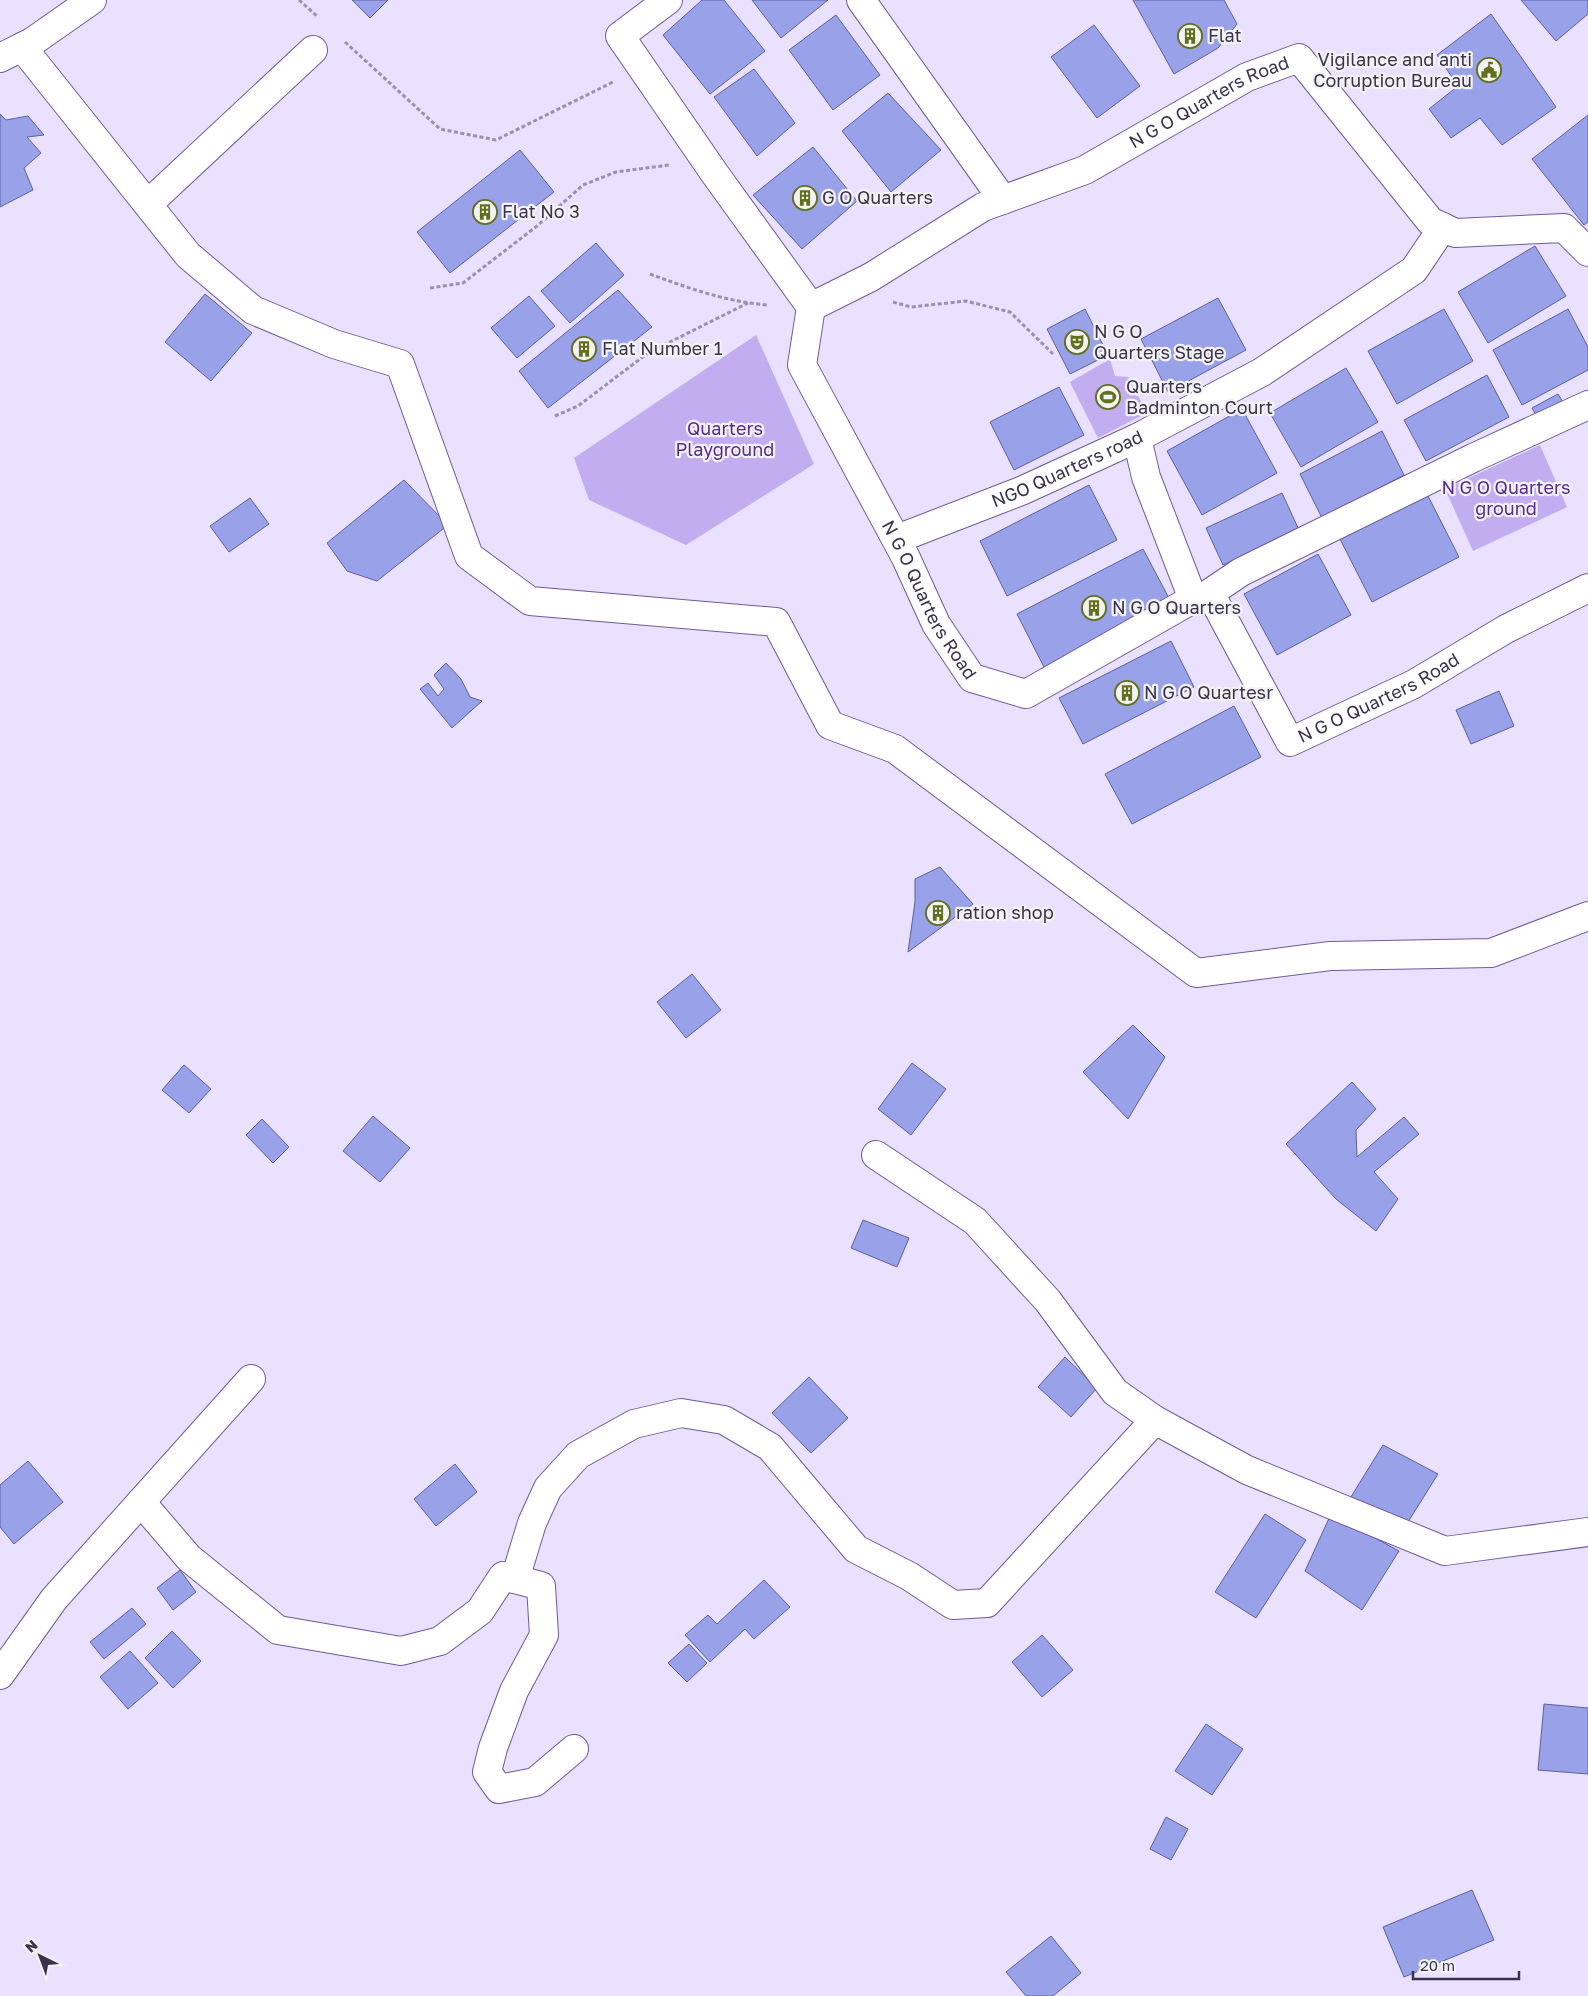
<svg xmlns="http://www.w3.org/2000/svg" width="1588" height="1996" viewBox="0 0 1588 1996" font-family="'Golos Text',sans-serif">
	<rect width="100%" height="100%" fill="#e9e1ff"/>
	<g fill="#c3adf1">
		<polygon points="756,335 814,464 686,545 589,500 574,458"/>
		<polygon points="1110,359 1115,376 1128,377 1147,413 1098,438 1070,382"/>
		<polygon points="1540,445 1567,507 1473,551 1445,489"/>
	</g>
	<g fill="#99a1e8" stroke="#5a60a1">
		<polygon points="352,0 388,0 370,18"/>
		<polygon points="702,0 724,0 765,51 710,94 663,35"/>
		<polygon points="752,0 828,0 781,38"/>
		<polygon points="1133,0 1224,0 1237,24 1218,48 1174,74"/>
		<polygon points="1521,0 1588,0 1588,14 1556,41"/>
		<polygon points="1491,14 1556,107 1502,145 1480,118 1451,138 1429,109 1458,86 1437,55"/>
		<polygon points="836,15 880,75 833,110 789,50"/>
		<polygon points="1094,25 1140,86 1097,118 1051,57"/>
		<polygon points="754,69 795,123 757,156 714,97"/>
		<polygon points="888,93 941,150 891,192 842,131"/>
		<polygon points="0,114 6,120 28,116 44,135 27,137 41,153 24,168 33,190 0,207"/>
		<polygon points="1588,115 1588,222 1584,225 1532,159"/>
		<polygon points="813,147 857,201 802,249 753,195"/>
		<polygon points="520,150 554,192 450,273 417,232"/>
		<polygon points="596,243 624,275 570,323 541,291"/>
		<polygon points="1535,246 1566,296 1488,343 1458,292"/>
		<polygon points="618,290 652,327 548,408 519,371"/>
		<polygon points="205,294 252,333 211,381 165,342"/>
		<polygon points="529,296 555,326 517,358 491,328"/>
		<polygon points="1218,298 1246,350 1168,392 1141,339"/>
		<polygon points="1085,309 1108,355 1070,374 1047,329"/>
		<polygon points="1444,309 1473,361 1397,404 1368,351"/>
		<polygon points="1568,309 1588,347 1588,370 1522,405 1493,350"/>
		<polygon points="1346,368 1378,422 1301,467 1270,413"/>
		<polygon points="1487,375 1509,417 1426,461 1404,420"/>
		<polygon points="1059,387 1084,435 1014,470 990,422"/>
		<polygon points="1558,394 1567,409 1541,424 1532,408"/>
		<polygon points="1242,409 1277,473 1202,515 1167,451"/>
		<polygon points="1382,431 1404,475 1322,518 1300,474"/>
		<polygon points="404,480 448,525 377,581 347,571 327,543"/>
		<polygon points="1089,485 1117,540 1007,596 980,541"/>
		<polygon points="1282,493 1299,530 1223,565 1206,528"/>
		<polygon points="1427,494 1459,557 1372,602 1340,539"/>
		<polygon points="250,498 269,524 229,552 210,526"/>
		<polygon points="1143,549 1171,602 1045,669 1017,614"/>
		<polygon points="1318,554 1351,615 1277,655 1244,594"/>
		<polygon points="1171,641 1194,687 1083,744 1059,698"/>
		<polygon points="446,663 461,679 470,697 482,701 452,728 420,689 428,683 438,696 444,689 434,675"/>
		<polygon points="1499,691 1514,726 1471,744 1456,710"/>
		<polygon points="1234,706 1261,757 1132,824 1105,774"/>
		<polygon points="940,867 973,904 908,952 915,902 915,879"/>
		<polygon points="692,974 721,1010 686,1038 657,1002"/>
		<polygon points="1133,1025 1165,1057 1128,1119 1083,1072"/>
		<polygon points="912,1063 946,1089 911,1135 878,1109"/>
		<polygon points="184,1065 211,1089 189,1113 162,1090"/>
		<polygon points="1352,1082 1376,1109 1356,1130 1357,1157 1404,1117 1419,1134 1374,1172 1398,1199 1376,1231 1336,1199 1286,1144"/>
		<polygon points="373,1116 410,1148 380,1182 343,1151"/>
		<polygon points="262,1119 289,1147 273,1163 246,1135"/>
		<polygon points="863,1220 909,1238 897,1267 851,1248"/>
		<polygon points="1065,1357 1097,1388 1071,1417 1038,1387"/>
		<polygon points="809,1377 848,1418 811,1453 772,1413"/>
		<polygon points="1383,1445 1438,1474 1408,1522 1349,1500"/>
		<polygon points="28,1461 63,1502 14,1544 0,1527 0,1485"/>
		<polygon points="455,1464 477,1492 436,1526 414,1499"/>
		<polygon points="1265,1514 1306,1540 1256,1618 1215,1592"/>
		<polygon points="1331,1514 1399,1551 1362,1610 1305,1571"/>
		<polygon points="180,1570 196,1592 173,1610 157,1588"/>
		<polygon points="764,1580 790,1607 754,1639 745,1629 710,1662 685,1635 708,1615 717,1624"/>
		<polygon points="132,1608 146,1624 104,1659 90,1642"/>
		<polygon points="172,1631 201,1661 173,1688 145,1658"/>
		<polygon points="1042,1635 1073,1670 1042,1697 1012,1662"/>
		<polygon points="689,1644 707,1663 687,1682 668,1663"/>
		<polygon points="130,1651 158,1683 128,1709 100,1677"/>
		<polygon points="1544,1704 1588,1708 1588,1774 1538,1770"/>
		<polygon points="1206,1724 1243,1749 1212,1795 1175,1771"/>
		<polygon points="1166,1817 1188,1829 1171,1860 1150,1849"/>
		<polygon points="1472,1890 1494,1940 1404,1977 1383,1927"/>
		<polygon points="1051,1936 1081,1973 1053,1996 1026,1996 1006,1972"/>
	</g>
	<g fill="none" stroke-linecap="round" stroke-linejoin="round">
		<defs>
			<g id="minor">
				<path id="s1" d="M 668,0 L 620,36 L 715,174 L 811,307 L 871,277 L 983,207 L 1085,170 L 1247,77 L 1299,58 L 1430,221 L 1455,233 L 1564,228 L 1588,252"/>
				<polyline points="861,0 1003,200"/>
				<polyline points="22,47 188,255 253,310 334,344 400,364 469,556 530,601 776,622 830,725 895,749 1196,973 1330,956 1491,953 1588,916"/>
				<polyline points="0,58 32,42 92,0"/>
				<polyline points="148,204 313,50"/>
				<path id="s2" d="M 811,307 L 802,365 L 906,558 L 936,624 L 972,678 L 1026,694 L 1193,599 L 1201,599 L 1241,572 L 1473,458 L 1588,405"/>
				<polyline points="1137,438 1146,477 1193,599"/>
				<path id="s3" d="M 897,539 L 1021,491 L 1137,438 L 1262,372 L 1414,270 L 1443,227"/>
				<path id="s4" d="M 1210,593 L 1290,742 L 1414,684 L 1506,629 L 1588,588"/>
				<polyline points="876,1155 975,1221 1048,1301 1115,1392 1155,1420 1247,1470 1445,1551 1588,1532"/>
				<polyline points="141,1502 189,1558 278,1630 401,1651 440,1641 480,1611 503,1576 541,1586 544,1635 514,1691 493,1748 487,1772 499,1789 535,1782 574,1749"/>
				<polyline points="515,1579 532,1523 548,1488 578,1455 634,1424 681,1413 724,1420 770,1447 856,1549 909,1576 953,1605 987,1603 1155,1420"/>
				<polyline points="0,1675 54,1599 251,1379"/>
			</g>
		</defs>
		<use href="#minor" stroke="#705a9b" stroke-width="30"/>
		<g stroke="#9991ae" stroke-width="3" stroke-dasharray="4 2.5" stroke-linecap="butt">
			<polyline points="299,0 318,17"/>
			<polyline points="345,42 440,129 496,140 613,82"/>
			<path d="M 650,274 C 688,288 727,302 768,305"/>
			<polyline points="430,288 463,283 537,226 583,185 616,172 669,165"/>
			<polyline points="893,302 911,307 966,301 1010,312 1053,354"/>
			<polyline points="555,416 578,406 648,353 748,303"/>
		</g>
		<use href="#minor" stroke="#fff" stroke-width="28"/>
	</g>
	<defs>
		<symbol id="building-ring" viewBox="-11 -11 22 22"><circle r="9.5" fill="#f3f3f3" stroke="#62701b" stroke-width="1.5"/><path d="M-4-6H4V6H1V3H-1V6H-4ZM-2.5-4.3h1.7v1.8h-1.7ZM.8-4.3h1.7v1.8H.8ZM-2.5-1h1.7V.8h-1.7ZM.8-1h1.7V.8H.8Z" fill="#62701b"/></symbol>
		<symbol id="civic-ring" viewBox="-11 -11 22 22"><circle r="9.5" fill="#f3f3f3" stroke="#62701b" stroke-width="1.5"/><path d="M-.6-6.5H3V-4.5H.6V-3L4-1V1h2V6H-6V1h2V-1L-.6-3ZM-1.2 2.5V6h2.4V2.5Z" fill="#62701b"/></symbol>
		<symbol id="theatre-ring" viewBox="-11 -11 22 22"><circle r="9.5" fill="#f3f3f3" stroke="#62701b" stroke-width="1.5"/><path d="M-5-5.5Q0-4 5-5.5V0Q5 5 0 6Q-5 5-5 0ZM-3.3-2.5H-1v1.5H-3.3ZM1-2.5H3.3v1.5H1ZM-2.8 1Q0 5.5 2.8 1Z" fill="#62701b"/></symbol>
		<symbol id="stadium-ring" viewBox="-11 -11 22 22"><circle r="9.5" fill="#f3f3f3" stroke="#62701b" stroke-width="1.5"/><path d="M0-5a6.5 5 0 1 0 0 10a6.5 5 0 1 0 0-10ZM-3.5-1.8h7v3.6h-7Z" fill="#62701b"/></symbol>
	</defs>
	<g fill-rule="evenodd">
		<use href="#building-ring" x="1176" y="22" width="28" height="28"/>
		<use href="#civic-ring" x="1475" y="56" width="28" height="28"/>
		<use href="#building-ring" x="791" y="184" width="28" height="28"/>
		<use href="#building-ring" x="471" y="198" width="28" height="28"/>
		<use href="#theatre-ring" x="1063" y="328" width="28" height="28"/>
		<use href="#building-ring" x="570" y="335" width="28" height="28"/>
		<use href="#stadium-ring" x="1094" y="383" width="28" height="28"/>
		<use href="#building-ring" x="1080" y="594" width="28" height="28"/>
		<use href="#building-ring" x="1113" y="679" width="28" height="28"/>
		<use href="#building-ring" x="924" y="899" width="28" height="28"/>
	</g>
	<g text-anchor="middle" stroke-width="4.5" stroke-linejoin="round" paint-order="stroke">
		<g font-size="18" fill="#3b324f" stroke="#f3f3f3" text-anchor="start">
			<text x="1208" y="42">Flat</text>
			<text x="1472" y="66" text-anchor="end">Vigilance and anti<tspan x="1472" dy="21">Corruption Bureau</tspan></text>
			<text x="822" y="204">G O Quarters</text>
			<text x="502" y="218">Flat No 3</text>
			<text x="1094" y="338">N G O<tspan x="1094" dy="21">Quarters Stage</tspan></text>
			<text x="602" y="355">Flat Number 1</text>
			<text x="1126" y="393">Quarters<tspan x="1126" dy="21">Badminton Court</tspan></text>
			<text x="1112" y="614">N G O Quarters</text>
			<text x="1144" y="699">N G O Quartesr</text>
			<text x="956" y="919">ration shop</text>
		</g>
		<g font-size="18" fill="#3b324f" stroke="#f3f3f3">
			<text dy="6" stroke="none"><textPath href="#s1" startOffset="841">N G O Quarters Road</textPath></text>
			<text dy="6" stroke="none"><textPath href="#s3" startOffset="184">NGO Quarters road</textPath></text>
			<text dy="6" stroke="none"><textPath href="#s2" startOffset="326">N G O Quarters Road</textPath></text>
			<text dy="6" stroke="none"><textPath href="#s4" startOffset="268">N G O Quarters Road</textPath></text>
		</g>
		<g font-size="18" fill="#582995" stroke="#f3f3f3">
			<text x="725" y="435">Quarters<tspan x="725" dy="21">Playground</tspan></text>
			<text x="1506" y="494">N G O Quarters<tspan x="1506" dy="21">ground</tspan></text>
		</g>
	</g>
	<g transform="translate(40 1956) rotate(318)" stroke="#f3f3f3" stroke-width="4" paint-order="stroke">
	<path d="M0-4L9 19L0 12L-9 19Z" fill="#3b324f"/>
	<text y="-8" font-size="14" font-weight="bold" text-anchor="middle" fill="#3b324f">N</text>
	</g>
	<path d="M1413 1971v8h106v-8" fill="none" stroke="#3b324f" stroke-width="2.5"/>
	<text x="1420" y="1971" font-size="15" fill="#3b324f" stroke="#f3f3f3" stroke-width="4" paint-order="stroke">20 m</text>
</svg>
